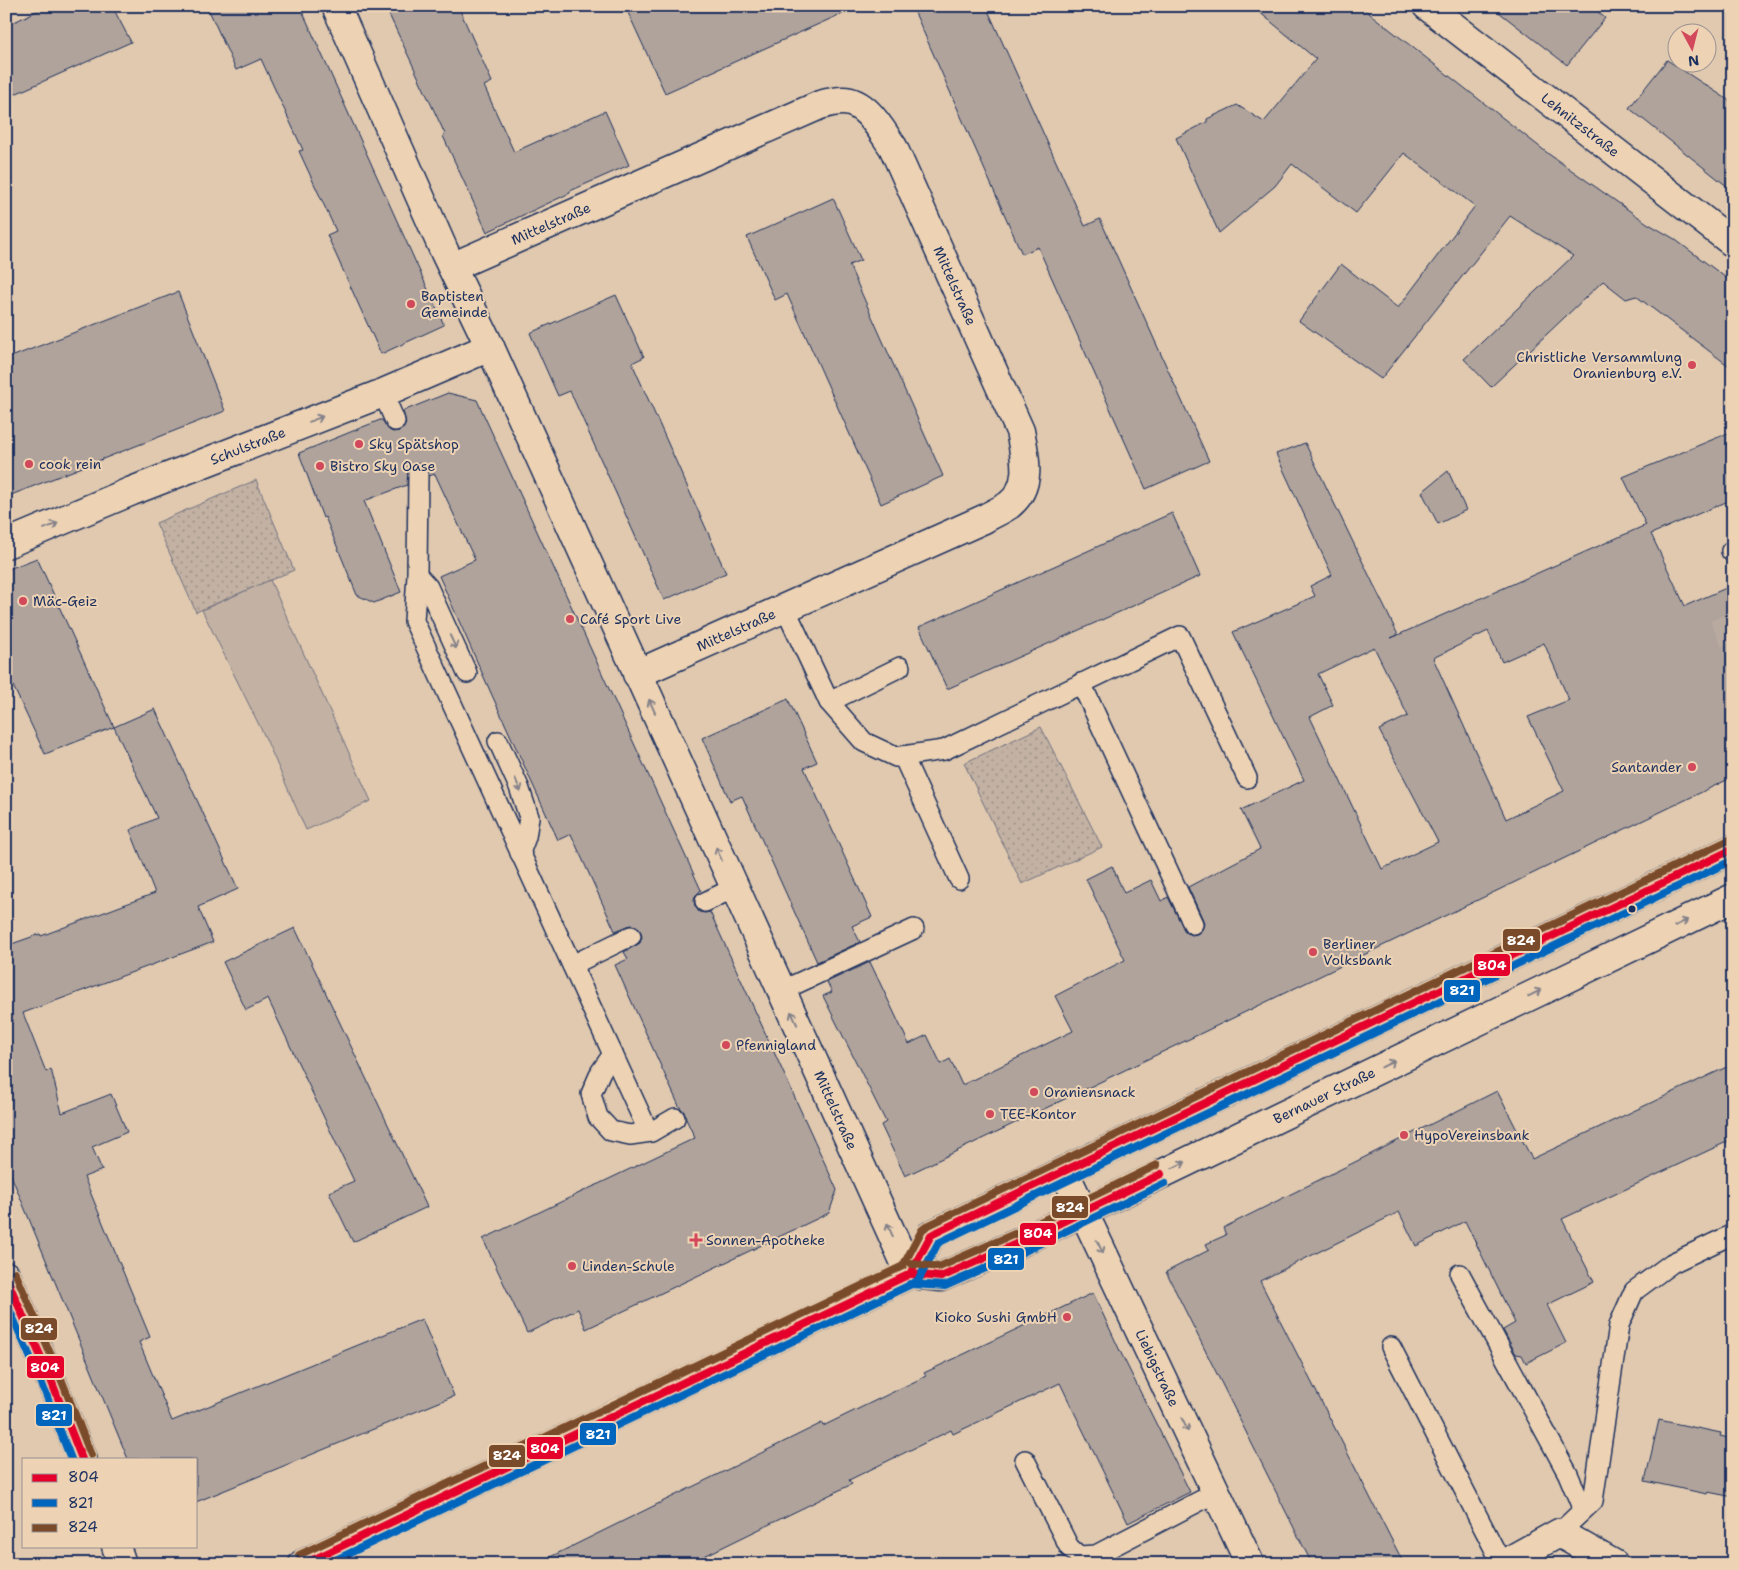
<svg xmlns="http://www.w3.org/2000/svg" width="1739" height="1570" viewBox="0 0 1739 1570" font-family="'Shantell Sans',sans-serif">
	<defs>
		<pattern id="park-dots" width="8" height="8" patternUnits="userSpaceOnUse" patternTransform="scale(1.25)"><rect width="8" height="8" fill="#c3b2a3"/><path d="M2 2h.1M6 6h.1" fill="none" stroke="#9e9188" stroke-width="1.8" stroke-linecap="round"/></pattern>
	</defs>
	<rect width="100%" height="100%" fill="#e0c9af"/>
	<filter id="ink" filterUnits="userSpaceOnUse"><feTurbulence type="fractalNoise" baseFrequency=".02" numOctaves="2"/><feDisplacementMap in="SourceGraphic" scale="10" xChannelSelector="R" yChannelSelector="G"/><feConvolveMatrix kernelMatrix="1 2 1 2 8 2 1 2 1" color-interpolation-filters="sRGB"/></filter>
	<g filter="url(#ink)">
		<g fill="url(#park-dots)" stroke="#6f7080">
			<polygon points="256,480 294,570 196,612 156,523"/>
			<polygon points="1041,727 1102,847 1022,884 964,763"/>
		</g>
		<polygon fill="#c3b2a3" stroke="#6f7080" points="270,580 371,801 306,830 266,739 202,610"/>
		<g fill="#b0a39b" stroke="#1b2f5e" fill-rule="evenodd">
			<polygon points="47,6 112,6 131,42 6,98 6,26"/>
			<polygon points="207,6 300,6 444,325 381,354 327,235 336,231 299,151 303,150 261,59 236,70"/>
			<polygon points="385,6 458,6 492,82 484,86 514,152 605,111 629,165 570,191 570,193 487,232 443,136 445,134"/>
			<polygon points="625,6 859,6 665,93"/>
			<polygon points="912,6 986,6 1085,226 1100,219 1209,461 1146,489 1038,247 1022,254"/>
			<polygon points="1252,6 1360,6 1550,155 1647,223 1673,238 1733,283 1733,369 1636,296 1626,299 1603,281 1491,387 1464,359 1573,256 1510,216 1381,379 1299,321 1341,264 1398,308 1475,206 1404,153 1356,213 1292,164 1275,186 1219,233 1176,138 1207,122 1207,119 1237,105 1264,122 1316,59"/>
			<polygon points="1491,6 1591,6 1605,18 1567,65"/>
			<polygon points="1667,60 1733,103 1733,191 1629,108"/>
			<polygon points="833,198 861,260 849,265 943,476 881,504 787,294 775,300 747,237"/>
			<polygon points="178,292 225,411 6,497 6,359"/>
			<polygon points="616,295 644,357 632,363 726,573 664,600 570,391 558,396 530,333"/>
			<polygon points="448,393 477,400 701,890 695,896 694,901 695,906 699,912 705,913 710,912 837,1190 829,1213 586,1329 578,1309 527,1333 483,1239 695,1138 686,1119 685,1113 679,1106 615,965 628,959 624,952 640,943 642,937 641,932 637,926 631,925 615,931 571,834 558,840 491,693 439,576 475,560 435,474 429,476 428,469 424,465 419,463 413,464 408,469 407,485 364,501 401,592 374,603 357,595 325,517 323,518 299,453 380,420 382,420 389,430 393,432 399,431 404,428 406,423 403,411"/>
			<path d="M 1733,431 L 1733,499 L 1651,534 L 1685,606 L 1733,585 L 1733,777 L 905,1176 L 881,1125 L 886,1122 L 823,996 L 832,992 L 827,982 L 870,962 L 909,1044 L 927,1035 L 941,1064 L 950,1059 L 962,1085 L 1073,1031 L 1055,996 L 1125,960 L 1086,879 L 1112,866 L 1124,893 L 1151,880 L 1161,901 L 1168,897 L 1186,933 L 1192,935 L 1197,934 L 1202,930 L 1204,924 L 1203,920 L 1188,887 L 1260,849 L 1241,810 L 1304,780 L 1233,632 L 1315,596 L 1310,586 L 1332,575 L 1276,454 L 1305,443 L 1398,635 L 1391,638 L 1646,525 L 1623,477 ZM 1488,631 L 1502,662 L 1544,643 L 1569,700 L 1528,717 L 1564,791 L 1506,819 L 1433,658 ZM 1374,647 L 1408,716 L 1379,730 L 1438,842 L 1382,869 L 1310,717 L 1333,705 L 1318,674 Z"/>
			<polygon points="1448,471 1466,510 1438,524 1422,492"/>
			<polygon points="1172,513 1200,576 947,689 919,627"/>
			<polygon points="37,558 114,727 45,754 6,671 6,570"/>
			<polygon points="788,699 817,762 804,768 872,917 852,926 860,942 817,962 742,796 730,801 702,738"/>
			<polygon points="155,709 238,889 198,907 213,942 23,1013 46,1072 51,1069 62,1113 111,1094 127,1132 92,1147 102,1170 84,1177 150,1337 139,1342 172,1421 422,1319 454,1396 196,1502 196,1459 128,1459 6,1163 6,946 40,934 41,936 155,893 130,830 157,818 114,727"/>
			<polygon points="295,928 427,1207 353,1242 329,1192 354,1181 268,999 246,1010 223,962"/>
			<polygon points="1733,1064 1733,1139 1562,1219 1594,1282 1547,1305 1566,1343 1526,1363 1522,1355 1516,1354 1503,1330 1515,1323 1465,1221 1416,1246 1399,1212 1260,1281 1404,1564 1312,1564 1166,1272 1209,1250 1206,1244 1226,1235 1223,1228 1497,1091 1532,1159"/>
			<polygon points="1093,1293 1121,1353 1190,1492 1128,1523 1060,1383 953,1434 951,1430 849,1480 852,1484 688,1564 536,1564 822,1423 823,1426 926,1376 924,1373"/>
			<polygon points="1659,1420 1721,1433 1720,1436 1733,1439 1733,1497 1708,1492 1707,1494 1645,1481"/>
		</g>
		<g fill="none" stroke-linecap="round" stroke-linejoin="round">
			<polyline stroke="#b9aa9f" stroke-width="28" stroke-dasharray="28 14" stroke-linecap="butt" points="1716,634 1733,626"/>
			<defs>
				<g id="service">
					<polyline points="383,393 395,421"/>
					<polyline points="418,474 417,575 414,621 644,1122"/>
					<polyline points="1731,551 1733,550"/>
					<polyline points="417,575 428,587 467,673"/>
					<polyline points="785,608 829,702 864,742 896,757 944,750 1180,636 1247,778"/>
					<polyline points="1081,683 1193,924"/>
					<polyline points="829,702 900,667"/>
					<polyline points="498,741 519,787 529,817 526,837 520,853"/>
					<polyline points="903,756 959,879"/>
					<polyline points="705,902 734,888"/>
					<polyline points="572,965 631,936"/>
					<polyline points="781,991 914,929"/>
					<polyline points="613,1054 601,1071 591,1094 598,1117 611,1131 630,1135 651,1132 675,1118"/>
					<polyline points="1460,1274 1568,1474 1583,1510"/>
					<polyline points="1391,1347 1502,1564"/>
					<polyline points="1025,1460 1069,1547 1079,1556 1096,1555 1217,1492"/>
					<polyline points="1559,1533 1593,1501 1619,1325 1634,1291 1672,1263 1733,1234"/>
				</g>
				<g id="minor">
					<path id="s1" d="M 336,6 L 445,253 L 490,347 L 910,1274"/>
					<path id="s2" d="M 452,267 L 820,105 C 827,103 836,101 843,101 C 866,101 881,130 893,147 L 1020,431 C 1025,456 1033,486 1009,505 C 1002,510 992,514 984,519 L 637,674"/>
					<path id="s3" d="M 6,544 L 132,491 L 383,393 L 490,347"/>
					<path id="s4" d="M 1064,1171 L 1250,1564"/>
					<polyline points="1503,1564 1559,1533 1614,1564"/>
				</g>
				<g id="tertiary">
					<polyline points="6,1276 51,1380 82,1459"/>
					<polyline points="116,1546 122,1564"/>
				</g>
				<g id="secondary">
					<path id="s5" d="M 1427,6 L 1733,243"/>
				</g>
				<g id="primary">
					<polyline points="910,1274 931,1235 1733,849"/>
					<path id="s6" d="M 303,1564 L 910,1274 L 941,1277 L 1023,1241 L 1733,898"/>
				</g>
			</defs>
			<use href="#service" stroke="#1b2f5e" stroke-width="22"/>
			<use href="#minor" stroke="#1b2f5e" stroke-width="31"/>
			<use href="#tertiary" stroke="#1b2f5e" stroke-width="31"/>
			<use href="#secondary" stroke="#1b2f5e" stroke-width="31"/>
			<use href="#primary" stroke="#1b2f5e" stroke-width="31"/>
			<use href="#service" stroke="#edd3b4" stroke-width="19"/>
			<use href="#minor" stroke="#edd3b4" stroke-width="28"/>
			<use href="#tertiary" stroke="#edd3b4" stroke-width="28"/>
			<use href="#secondary" stroke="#edd3b4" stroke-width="28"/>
			<use href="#primary" stroke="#edd3b4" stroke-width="28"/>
			<defs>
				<g id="bus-1">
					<polyline points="911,1274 941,1277 1023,1241 1161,1174"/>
					<polyline points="6,1277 51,1380 82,1459"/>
					<polyline points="304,1564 910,1274 931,1235 1733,849"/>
				</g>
				<g id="bus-2">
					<polyline points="910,1284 945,1286 1027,1250 1165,1183"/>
					<polyline points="6,1302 42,1384 71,1459"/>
					<polyline points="327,1564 914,1283 919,1279 938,1243 1733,860"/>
				</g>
				<g id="bus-3">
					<polyline points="912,1264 939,1267 1019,1232 1157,1165"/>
					<polyline points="15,1272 60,1376 91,1455"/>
					<polyline points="299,1555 903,1266 922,1230 927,1226 1729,840"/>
				</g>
			</defs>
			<use href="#bus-1" stroke="#edd3b4" stroke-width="11"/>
			<use href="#bus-2" stroke="#edd3b4" stroke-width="11"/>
			<use href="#bus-3" stroke="#edd3b4" stroke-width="11"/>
			<use href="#bus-1" stroke="#e4002b" stroke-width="8"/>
			<use href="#bus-2" stroke="#0065bd" stroke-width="8"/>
			<use href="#bus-3" stroke="#7a4b2a" stroke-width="8"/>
		</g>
		<defs><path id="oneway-shaft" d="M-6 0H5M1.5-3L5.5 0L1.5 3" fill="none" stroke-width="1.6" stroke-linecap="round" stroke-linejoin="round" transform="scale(1.25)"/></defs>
		<g stroke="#848189">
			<use href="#oneway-shaft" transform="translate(316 419) rotate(-22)"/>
			<use href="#oneway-shaft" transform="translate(51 526) rotate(-22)"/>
			<use href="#oneway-shaft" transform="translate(453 642) rotate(65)"/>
			<use href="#oneway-shaft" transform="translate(652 706) rotate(-114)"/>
			<use href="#oneway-shaft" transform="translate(518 785) rotate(68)"/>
			<use href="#oneway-shaft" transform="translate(719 854) rotate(-114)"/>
			<use href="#oneway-shaft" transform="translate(1681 923) rotate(-26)"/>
			<use href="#oneway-shaft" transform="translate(1535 993) rotate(-26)"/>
			<use href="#oneway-shaft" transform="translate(794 1018) rotate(-115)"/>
			<use href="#oneway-shaft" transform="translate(1388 1064) rotate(-26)"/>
			<use href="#oneway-shaft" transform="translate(1179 1165) rotate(-26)"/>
			<use href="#oneway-shaft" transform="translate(890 1230) rotate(-114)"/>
			<use href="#oneway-shaft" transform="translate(1100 1247) rotate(64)"/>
			<use href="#oneway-shaft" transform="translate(1185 1425) rotate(64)"/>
		</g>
	</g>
	<g fill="#d1495b" stroke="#edd3b4" stroke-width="2">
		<circle cx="411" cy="304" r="5"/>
		<circle cx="1692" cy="365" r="5"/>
		<circle cx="359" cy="444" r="5"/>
		<circle cx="29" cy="464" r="5"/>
		<circle cx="320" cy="466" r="5"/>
		<circle cx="23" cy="601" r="5"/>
		<circle cx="570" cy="619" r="5"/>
		<circle cx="1692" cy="767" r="5"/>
		<circle cx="1313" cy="952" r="5"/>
		<circle cx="726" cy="1045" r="5"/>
		<circle cx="1034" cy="1092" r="5"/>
		<circle cx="990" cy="1114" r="5"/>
		<circle cx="1404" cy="1135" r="5"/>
		<path d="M693.5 1232.5h5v5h5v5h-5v5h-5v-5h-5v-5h5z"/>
		<circle cx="572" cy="1266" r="5"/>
		<circle cx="1067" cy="1317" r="5"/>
	</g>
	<circle fill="#1b2f5e" stroke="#edd3b4" stroke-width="2" cx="1632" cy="909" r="4.5"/>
	<g text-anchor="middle" stroke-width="4" stroke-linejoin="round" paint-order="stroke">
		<g font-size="14" fill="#1b2f5e" stroke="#edd3b4">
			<text dy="5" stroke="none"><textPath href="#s5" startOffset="194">Lehnitzstraße</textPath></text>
			<text dy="5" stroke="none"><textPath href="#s2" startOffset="108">Mittelstraße</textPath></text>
			<text dy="5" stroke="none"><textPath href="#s2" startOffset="648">Mittelstraße</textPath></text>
			<text dy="5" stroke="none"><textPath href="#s3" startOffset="261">Schulstraße</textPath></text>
			<text transform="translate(736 630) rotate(-24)" y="5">Mittelstraße</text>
			<text dy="5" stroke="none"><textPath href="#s6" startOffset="1128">Bernauer Straße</textPath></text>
			<text dy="5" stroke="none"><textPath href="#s1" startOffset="1212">Mittelstraße</textPath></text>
			<text dy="5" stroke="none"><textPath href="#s4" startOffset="218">Liebigstraße</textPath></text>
		</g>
		<g font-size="14" fill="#1b2f5e" stroke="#edd3b4" text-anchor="start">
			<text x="421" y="301">Baptisten<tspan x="421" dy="16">Gemeinde</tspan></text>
			<text x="1682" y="362" text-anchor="end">Christliche Versammlung<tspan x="1682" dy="16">Oranienburg e.V.</tspan></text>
			<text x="369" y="449">Sky Spätshop</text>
			<text x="39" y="469">cook rein</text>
			<text x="330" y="471">Bistro Sky Oase</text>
			<text x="33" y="606">Mäc-Geiz</text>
			<text x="580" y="624">Café Sport Live</text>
			<text x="1682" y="772" text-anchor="end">Santander</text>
			<text x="1323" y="949">Berliner<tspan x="1323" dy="16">Volksbank</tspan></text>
			<text x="736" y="1050">Pfennigland</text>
			<text x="1044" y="1097">Oraniensnack</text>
			<text x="1000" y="1119">TEE-Kontor</text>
			<text x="1414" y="1140">HypoVereinsbank</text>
			<text x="706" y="1245">Sonnen-Apotheke</text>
			<text x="582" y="1271">Linden-Schule</text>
			<text x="1057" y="1322" text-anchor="end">Kioko Sushi GmbH</text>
		</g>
	</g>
	<g stroke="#edd3b4" stroke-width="2">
		<rect x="1502" y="928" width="39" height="24" rx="5" fill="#7a4b2a"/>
		<rect x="1473" y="953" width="38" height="24" rx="5" fill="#e4002b"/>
		<rect x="1443" y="979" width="38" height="24" rx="5" fill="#0065bd"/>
		<rect x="1051" y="1195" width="38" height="24" rx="5" fill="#7a4b2a"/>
		<rect x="1019" y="1222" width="38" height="24" rx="5" fill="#e4002b"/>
		<rect x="987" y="1247" width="38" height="24" rx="5" fill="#0065bd"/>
		<rect x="20" y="1317" width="38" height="24" rx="5" fill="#7a4b2a"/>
		<rect x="26" y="1355" width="39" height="24" rx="5" fill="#e4002b"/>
		<rect x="35" y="1403" width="38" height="24" rx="5" fill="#0065bd"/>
		<rect x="579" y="1422" width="38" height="24" rx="5" fill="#0065bd"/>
		<rect x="526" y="1436" width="38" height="24" rx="5" fill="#e4002b"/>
		<rect x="488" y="1444" width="38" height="24" rx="5" fill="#7a4b2a"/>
	</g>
	<g font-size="14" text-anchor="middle" font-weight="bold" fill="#fff">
		<text x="1521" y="945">824</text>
		<text x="1492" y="970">804</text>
		<text x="1462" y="995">821</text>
		<text x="1070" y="1212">824</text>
		<text x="1038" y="1238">804</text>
		<text x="1006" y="1264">821</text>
		<text x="39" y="1333">824</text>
		<text x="45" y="1372">804</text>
		<text x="54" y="1420">821</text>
		<text x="598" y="1439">821</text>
		<text x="545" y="1453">804</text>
		<text x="507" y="1460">824</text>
	</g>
	<rect width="1739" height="1570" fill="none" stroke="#edd3b4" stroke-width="25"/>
	<rect x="12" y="12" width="1714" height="1545" fill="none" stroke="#1b2f5e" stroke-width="2" filter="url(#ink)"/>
	<rect x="22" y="1458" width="175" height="90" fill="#edd3b4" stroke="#999192"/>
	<rect x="32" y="1474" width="25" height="8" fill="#e4002b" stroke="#999192"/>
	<text x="68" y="1482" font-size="15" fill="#1b2f5e">804</text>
	<rect x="32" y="1499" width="25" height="8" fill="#0065bd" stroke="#999192"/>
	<text x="68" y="1508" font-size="15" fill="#1b2f5e">821</text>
	<rect x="32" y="1524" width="25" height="8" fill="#7a4b2a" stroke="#999192"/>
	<text x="68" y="1532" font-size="15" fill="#1b2f5e">824</text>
	<g transform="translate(1692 48) rotate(173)"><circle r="24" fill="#edd3b4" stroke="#999192"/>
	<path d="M0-4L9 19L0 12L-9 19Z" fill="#d1495b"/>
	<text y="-8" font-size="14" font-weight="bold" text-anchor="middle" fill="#1b2f5e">N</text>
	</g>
</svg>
